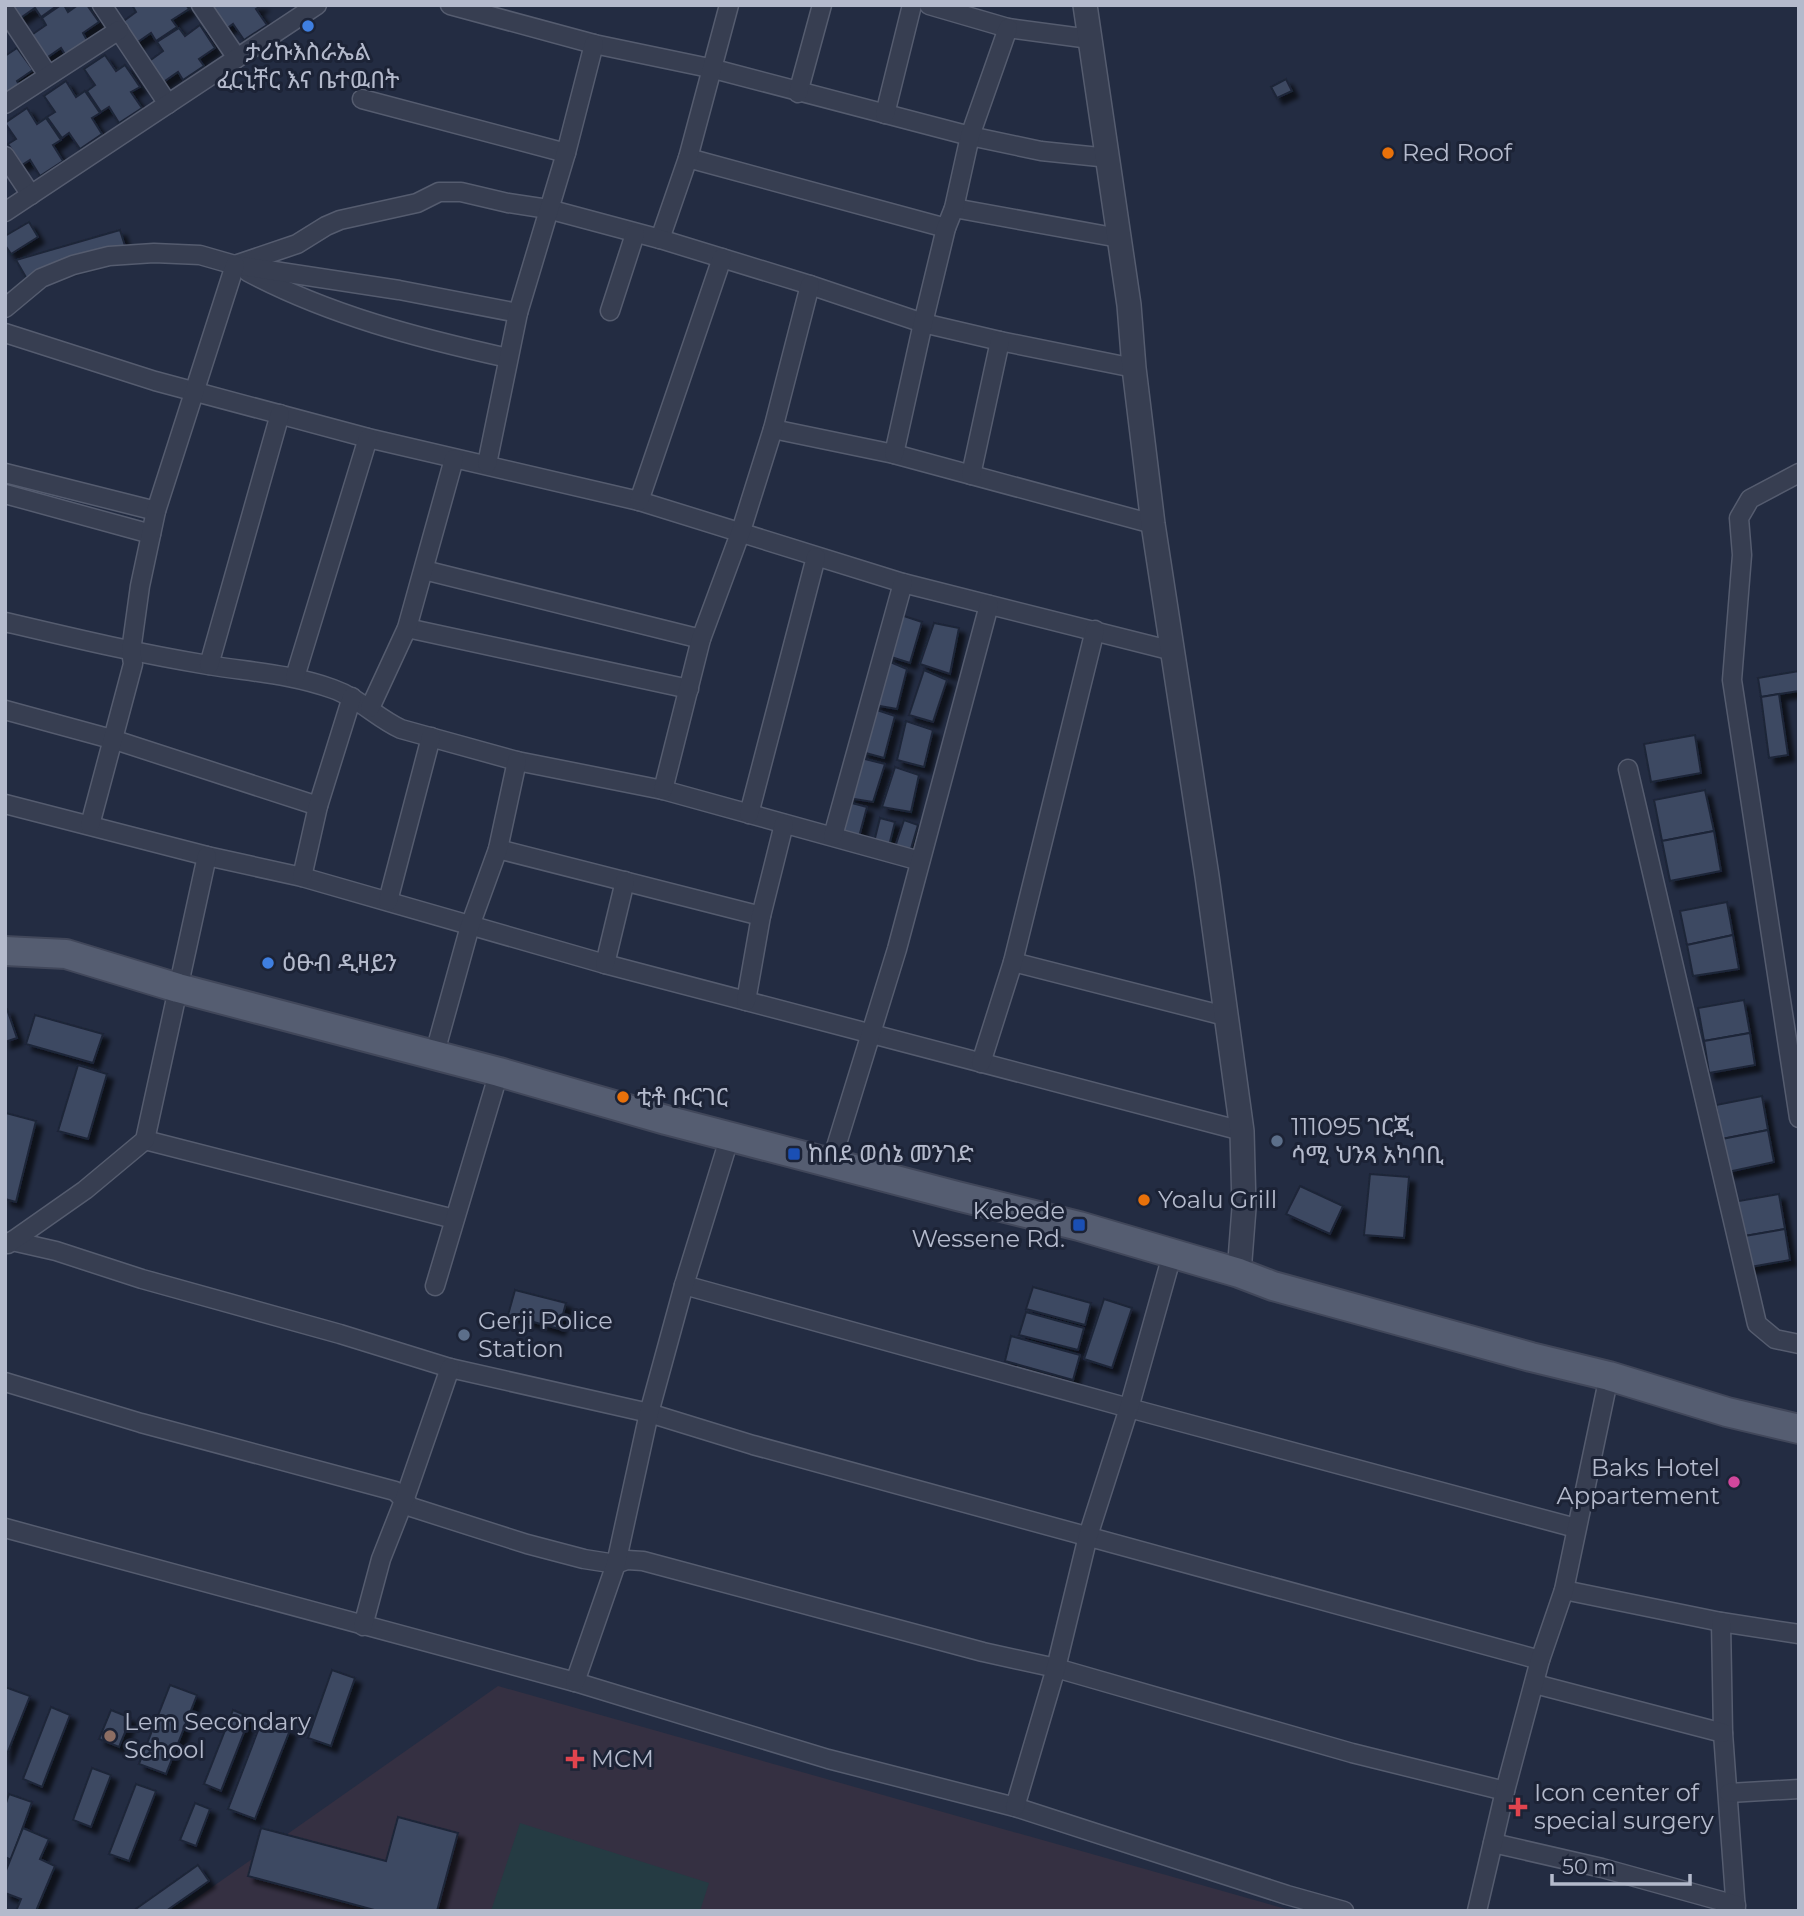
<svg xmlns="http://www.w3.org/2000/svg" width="1804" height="1916" viewBox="0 0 1804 1916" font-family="Montserrat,'Noto Sans Ethiopic',sans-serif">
	<defs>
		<filter id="shadow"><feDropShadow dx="6" dy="6" stdDeviation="2" flood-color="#0009"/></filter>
	</defs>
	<rect width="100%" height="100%" fill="#232c42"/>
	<polygon fill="#353042" points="498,1686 1293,1911 178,1911"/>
	<polygon fill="#253b43" points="520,1823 709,1883 700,1911 491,1911"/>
	<g fill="#3e4862" stroke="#1e2538" stroke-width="2" filter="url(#shadow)">
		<polygon points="11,5 58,5 41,17 35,8 19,19"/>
		<polygon points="61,5 64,5 68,12 78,5 87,5 99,22 83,33 88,42 66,56 61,48 45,59 30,36 46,25 42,18"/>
		<polygon points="132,5 186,5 189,9 172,20 177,27 156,41 151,33 135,44 121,23 136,12"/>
		<polygon points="216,5 262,5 256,9 267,25 244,40 233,24 226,29 212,8"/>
		<polygon points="200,25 215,48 199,59 204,66 183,80 178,72 162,83 148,62 163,51 157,42 179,28 185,36"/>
		<polygon points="17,48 33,70 17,81 21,88 5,99 5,56"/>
		<polygon points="105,55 116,71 125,65 140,87 131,92 142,108 119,123 109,107 101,112 87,91 95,85 84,69"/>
		<polygon points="1286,79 1292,91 1277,98 1271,87"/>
		<polygon points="66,81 76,97 85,91 100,113 92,118 102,134 80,149 69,133 62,138 47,117 55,112 44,96"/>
		<polygon points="27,108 37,124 46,118 61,140 53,145 63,161 40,176 30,160 22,165 8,144 16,139 5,123"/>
		<polygon points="29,222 38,237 11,254 5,245 5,236"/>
		<polygon points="120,230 126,249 27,279 16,260"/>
		<polygon points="901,615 922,622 910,663 888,656"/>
		<polygon points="934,623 959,628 950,674 920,664"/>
		<polygon points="888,661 907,669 897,709 874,705"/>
		<polygon points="924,670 947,680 933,722 909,715"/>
		<polygon points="1799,671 1799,691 1761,697 1758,678"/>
		<polygon points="1779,694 1788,755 1769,758 1761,697"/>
		<polygon points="874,709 895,716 884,758 862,752"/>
		<polygon points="906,721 933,730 924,767 897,760"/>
		<polygon points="1695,735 1701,773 1651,782 1644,744"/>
		<polygon points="861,758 885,764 873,802 848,798"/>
		<polygon points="895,767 919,775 911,812 882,807"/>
		<polygon points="1705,790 1714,831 1662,841 1654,800"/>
		<polygon points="848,802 867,807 859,837 839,833"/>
		<polygon points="880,818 895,822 889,846 874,842"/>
		<polygon points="904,820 918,825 910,852 895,847"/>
		<polygon points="1714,831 1721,871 1670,881 1662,841"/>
		<polygon points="1727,902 1733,935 1687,945 1680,911"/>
		<polygon points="1733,935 1739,969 1693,976 1687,945"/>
		<polygon points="1744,1000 1750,1033 1704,1041 1698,1008"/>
		<polygon points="5,1009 7,1009 17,1038 5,1042"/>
		<polygon points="35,1015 103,1034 93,1063 26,1044"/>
		<polygon points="1750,1033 1755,1065 1709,1073 1704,1041"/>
		<polygon points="78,1065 107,1074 88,1139 58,1131"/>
		<polygon points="1762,1096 1768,1130 1722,1139 1716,1105"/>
		<polygon points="6,1113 36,1121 16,1202 5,1199"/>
		<polygon points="1768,1130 1774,1162 1728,1172 1722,1139"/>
		<polygon points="1370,1174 1409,1177 1404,1238 1364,1235"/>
		<polygon points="1300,1186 1343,1206 1330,1234 1286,1214"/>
		<polygon points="1779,1194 1785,1229 1739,1237 1733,1202"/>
		<polygon points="1785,1229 1790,1260 1745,1268 1739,1237"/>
		<polygon points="1033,1287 1091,1303 1085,1325 1026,1309"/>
		<polygon points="515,1290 566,1303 559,1329 508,1315"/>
		<polygon points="1104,1299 1132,1308 1112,1368 1084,1359"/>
		<polygon points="1026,1312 1084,1328 1078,1350 1019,1335"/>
		<polygon points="1011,1336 1080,1355 1073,1380 1005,1361"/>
		<polygon points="332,1670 355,1678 331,1746 308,1738"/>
		<polygon points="170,1685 197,1695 166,1774 139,1764"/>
		<polygon points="5,1687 30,1696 5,1759"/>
		<polygon points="51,1707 70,1715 42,1787 23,1779"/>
		<polygon points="111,1710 131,1718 119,1747 99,1739"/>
		<polygon points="233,1710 250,1717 221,1791 204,1784"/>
		<polygon points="262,1720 290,1730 255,1819 228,1809"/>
		<polygon points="92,1768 111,1775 91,1827 73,1820"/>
		<polygon points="136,1784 156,1791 129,1861 109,1854"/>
		<polygon points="9,1794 32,1802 11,1860 5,1857 5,1806"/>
		<polygon points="195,1803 210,1809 196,1846 180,1840"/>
		<polygon points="398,1817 458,1833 437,1911 378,1911 248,1876 261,1828 386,1861"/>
		<polygon points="23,1828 49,1839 40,1859 55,1866 36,1911 16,1911 21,1899 5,1893 5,1873"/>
		<polygon points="198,1865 209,1881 166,1911 133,1911"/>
	</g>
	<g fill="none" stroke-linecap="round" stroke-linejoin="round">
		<defs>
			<g id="minor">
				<polyline points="102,5 168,104"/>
				<polyline points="201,5 237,58"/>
				<polyline points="450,5 594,44 714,69 970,136 1041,151 1109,158"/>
				<polyline points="929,5 1008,28 1090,39"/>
				<polyline points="5,10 48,75"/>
				<polyline points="798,93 822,5"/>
				<polyline points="362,99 566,153"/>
				<polyline points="5,104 119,30"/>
				<polyline points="885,114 912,5"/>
				<polyline points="5,156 31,195"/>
				<polyline points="688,158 946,228"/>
				<polyline points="954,208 1119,238"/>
				<polyline points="5,212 317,5"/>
				<polyline points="660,239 688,158 729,5"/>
				<polyline points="235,265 297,244 326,226 340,220 417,203 439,192 461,192 508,203 548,209 660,239 810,285 923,323 1000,341 1134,368"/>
				<path d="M 248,272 C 329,315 418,338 508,358"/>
				<polyline points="5,308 41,278 73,265 109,256 154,253 200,255 235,265 399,290 518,313"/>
				<polyline points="610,311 635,234"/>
				<polyline points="5,333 155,381 368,438 639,501 903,583 1173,651"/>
				<polyline points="773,429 894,454 1153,524"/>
				<polyline points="894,454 923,323 946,228 954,208 970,136 1008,28"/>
				<polyline points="487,464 518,313 566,153 594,44"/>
				<polyline points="5,473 156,511"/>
				<polyline points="1799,473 1750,499 1739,518 1742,555 1732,680 1799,1118"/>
				<polyline points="971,475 1000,341"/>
				<polyline points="5,494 151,534"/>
				<polyline points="639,501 722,258"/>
				<polyline points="424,570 701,639"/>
				<path d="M 5,622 C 73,638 140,654 208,665 C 251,672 292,674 333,689 C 359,698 377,718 401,729 L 517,761 L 663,790 L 920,861"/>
				<polyline points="407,628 689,689"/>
				<polyline points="209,665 280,414"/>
				<polyline points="295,677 368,438"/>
				<polyline points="370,708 407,628 454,459"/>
				<polyline points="5,710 115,740 318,806"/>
				<polyline points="1628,769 1757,1324 1775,1339 1799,1344"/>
				<polyline points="663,790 701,639 741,531 773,429 810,285"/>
				<polyline points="5,804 207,856 302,877 605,964 1242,1131"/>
				<polyline points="749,814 816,557"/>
				<polyline points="90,825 133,664 131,651 140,586 156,511 235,265"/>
				<polyline points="833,836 903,583"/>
				<polyline points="498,849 761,916"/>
				<polyline points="302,877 318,806 352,697"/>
				<polyline points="388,901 431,737"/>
				<polyline points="1013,962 1225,1016"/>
				<polyline points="605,964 625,881"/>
				<polyline points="746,1001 761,916 784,824"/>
				<polyline points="434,1056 470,926 498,849 517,761"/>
				<polyline points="981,1063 1013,962 1095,630"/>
				<polyline points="145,1140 454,1219"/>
				<polyline points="831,1163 897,949 989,605"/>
				<polyline points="12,1241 56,1251 142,1279 340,1334 450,1368 649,1413 753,1445 1540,1660"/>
				<polyline points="8,1244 85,1190 145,1140 207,856"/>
				<polyline points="684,1285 1129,1408 1576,1528"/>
				<polyline points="435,1286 499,1072"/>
				<polyline points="5,1382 141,1423 395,1491 411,1507 527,1544 584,1559 616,1564 627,1560 643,1561 983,1652 1056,1668 1352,1753 1505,1791"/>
				<polyline points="5,1528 575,1682 828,1759 1015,1807 1287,1895 1344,1911"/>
				<polyline points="1564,1590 1721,1622 1799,1634"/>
				<polyline points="1721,1622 1723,1733 1736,1911"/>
				<polyline points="363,1626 381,1559 405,1498 450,1368"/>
				<polyline points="575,1682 616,1564 649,1413 684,1285 730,1136"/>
				<polyline points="1535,1684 1723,1733"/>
				<polyline points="1729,1793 1799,1789"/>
				<polyline points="1015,1807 1056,1668 1088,1536 1129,1408 1172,1255"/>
				<polyline points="1493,1843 1602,1868 1736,1905"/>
				<polyline points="1477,1911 1505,1791 1540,1660 1564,1590 1609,1376"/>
			</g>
			<polyline id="tertiary" points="1085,5 1129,305 1134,368 1153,524 1207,876 1242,1131 1244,1208 1239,1273"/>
			<polyline id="primary" points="5,951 66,954 178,988 499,1072 666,1120 957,1196 1079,1226 1239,1273 1273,1286 1531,1357 1609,1376 1727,1412 1799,1429"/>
		</defs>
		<use href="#minor" stroke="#555c6f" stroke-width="21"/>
		<use href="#tertiary" stroke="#555c6f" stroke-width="26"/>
		<use href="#primary" stroke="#41475a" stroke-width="32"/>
		<use href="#minor" stroke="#373e51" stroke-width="18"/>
		<use href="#tertiary" stroke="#373e51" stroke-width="23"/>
		<use href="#primary" stroke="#555d71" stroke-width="28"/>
	</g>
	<g fill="#3f7fe0" stroke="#1c2336" stroke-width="2.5">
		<circle cx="308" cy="26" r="7"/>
		<circle cx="268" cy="963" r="7"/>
	</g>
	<g fill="#e8710a" stroke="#1c2336" stroke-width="2.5">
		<circle cx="1388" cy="153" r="7"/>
		<circle cx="623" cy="1097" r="7"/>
		<circle cx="1144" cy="1200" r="7"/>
	</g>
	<g fill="#5c6f8a" stroke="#1c2336" stroke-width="2.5">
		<circle cx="1277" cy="1141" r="7"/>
		<circle cx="464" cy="1335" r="7"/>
	</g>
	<g fill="#1a4fb4" stroke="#1c2336" stroke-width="2.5">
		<rect x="787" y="1147" width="14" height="14" rx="3.5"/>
		<rect x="1072" y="1218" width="14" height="14" rx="3.5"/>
	</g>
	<circle fill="#d1479c" stroke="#1c2336" stroke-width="2.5" cx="1734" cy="1482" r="7"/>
	<circle fill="#8d6e63" stroke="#1c2336" stroke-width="2.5" cx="110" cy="1736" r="7"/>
	<g fill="#e0444e" stroke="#1c2336" stroke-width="2.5">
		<path d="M571.5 1748.5h7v7h7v7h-7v7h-7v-7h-7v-7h7z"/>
		<path d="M1514.5 1796.5h7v7h7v7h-7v7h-7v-7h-7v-7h7z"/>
	</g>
	<g text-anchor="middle" stroke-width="6" stroke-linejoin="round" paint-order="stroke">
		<g font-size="24" fill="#b4bacc" stroke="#1c2336" text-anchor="start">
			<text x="308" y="60" text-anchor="middle">ታሪኩእስራኤል<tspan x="308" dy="28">ፈርኒቸር እና ቤተዉበት</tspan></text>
			<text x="1402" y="161">Red Roof</text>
			<text x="282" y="971">ዕፁብ ዲዛይን</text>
			<text x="637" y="1105">ቲቶ ቡርገር</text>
			<text x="1291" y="1135">111095 ገርጂ<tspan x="1291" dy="28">ሳሚ ህንጻ አካባቢ</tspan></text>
			<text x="808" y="1162">ከበደ ወሰኔ መንገድ</text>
			<text x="1158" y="1208">Yoalu Grill</text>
			<text x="1065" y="1219" text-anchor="end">Kebede<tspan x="1065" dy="28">Wessene Rd.</tspan></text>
			<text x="478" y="1329">Gerji Police<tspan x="478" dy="28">Station</tspan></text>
			<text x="1720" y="1476" text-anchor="end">Baks Hotel<tspan x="1720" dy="28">Appartement</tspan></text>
			<text x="124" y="1730">Lem Secondary<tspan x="124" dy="28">School</tspan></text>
			<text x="591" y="1767">MCM</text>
			<text x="1534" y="1801">Icon center of<tspan x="1534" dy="28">special surgery</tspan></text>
		</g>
	</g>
	<rect width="1804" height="1916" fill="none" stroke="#b4bacc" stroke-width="14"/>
	<path d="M1552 1874v10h138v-10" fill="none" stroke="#b4bacc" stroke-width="3.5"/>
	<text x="1562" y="1874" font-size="21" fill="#b4bacc" stroke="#1c2336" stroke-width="5" paint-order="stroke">50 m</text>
</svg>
